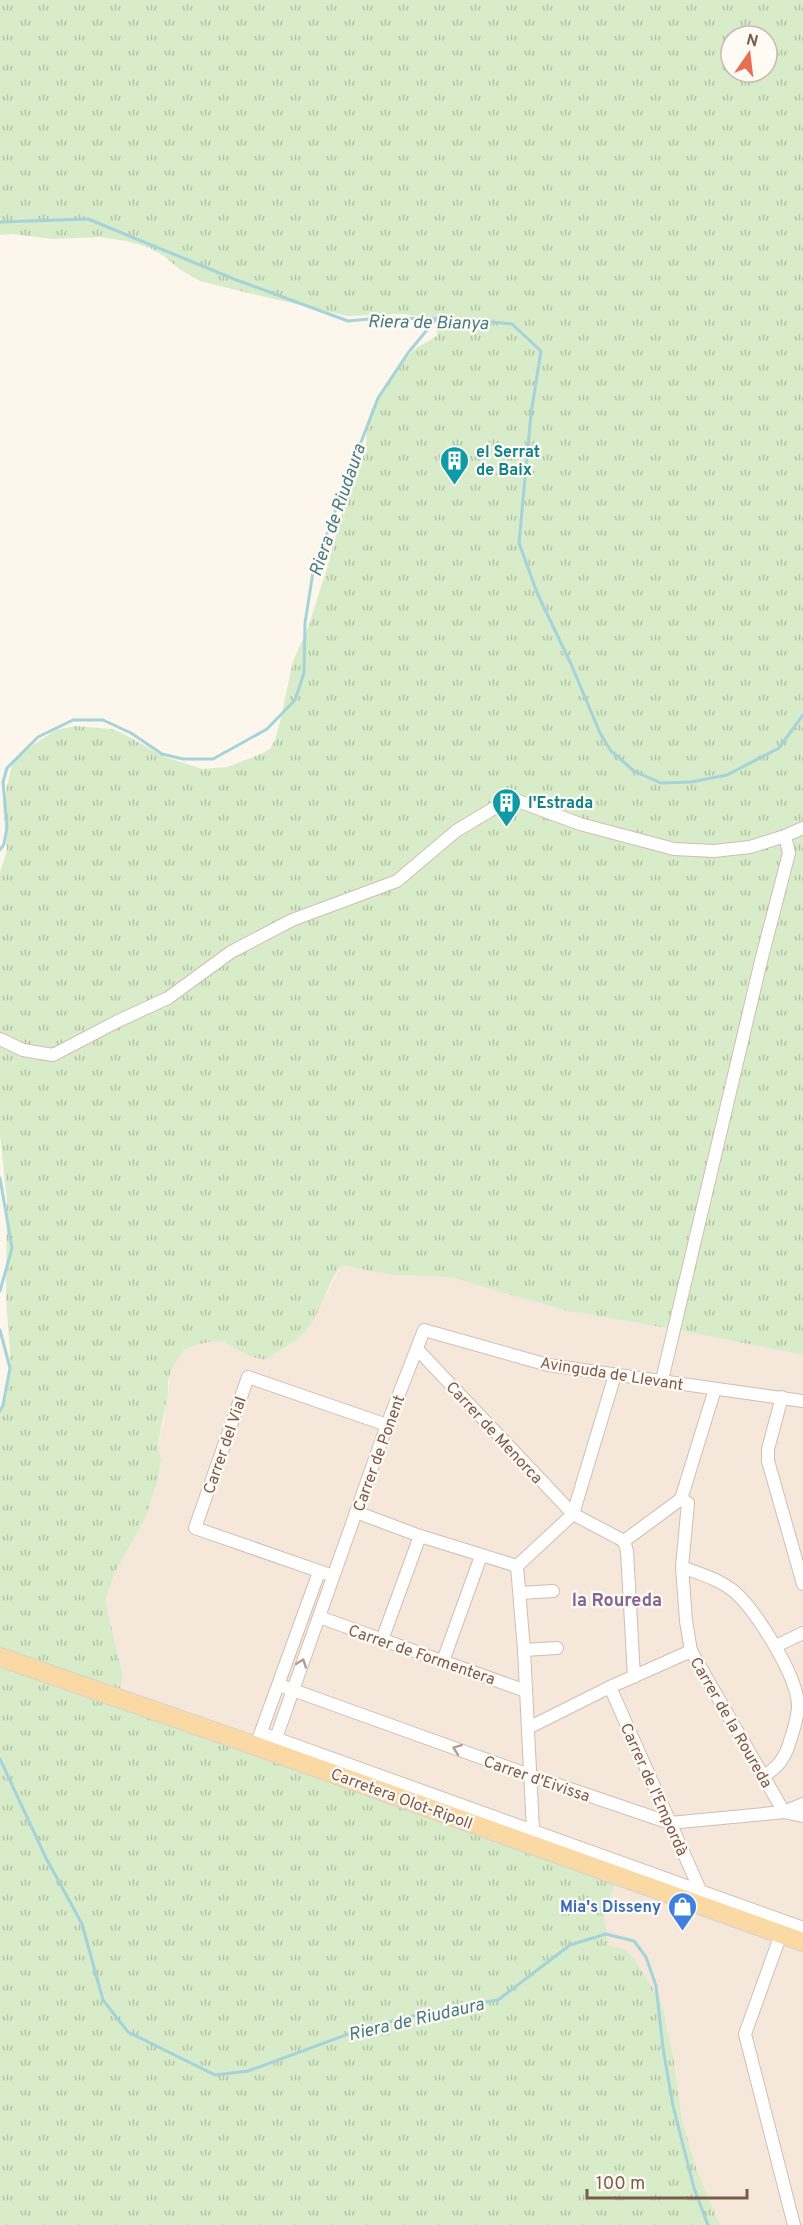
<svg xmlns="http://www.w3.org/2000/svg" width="803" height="2225" viewBox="0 0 803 2225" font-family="Overpass,sans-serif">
	<defs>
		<pattern id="park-tufts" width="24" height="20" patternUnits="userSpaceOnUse" patternTransform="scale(1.5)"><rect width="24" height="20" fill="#d8ecc9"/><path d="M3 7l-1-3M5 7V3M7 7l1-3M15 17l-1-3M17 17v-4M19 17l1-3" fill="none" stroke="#b4c2a5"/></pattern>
	</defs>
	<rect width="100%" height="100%" fill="#fdf6ec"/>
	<polygon fill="#f5e8da" points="342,1264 391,1275 450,1277 563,1310 679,1330 803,1355 803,2225 720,2225 697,2170 682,2120 673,2055 662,2004 623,1948 609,1947 604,1917 616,1881 122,1694 120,1689 123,1676 105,1601 115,1572 145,1519 158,1479 161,1461 158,1443 164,1420 171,1370 184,1350 195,1344 213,1341 224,1342 242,1352 266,1359 276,1353 290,1344 309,1327"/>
	<path fill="url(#park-tufts)" fill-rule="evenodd" d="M 0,0 L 803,0 L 803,1355 L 679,1330 L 563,1310 L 450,1277 L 391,1275 L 342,1265 C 327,1282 321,1315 305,1332 C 295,1343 275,1352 266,1360 L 249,1356 L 224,1342 L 213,1341 L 196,1345 L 184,1350 L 171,1370 L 168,1382 L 168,1394 L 158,1443 L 161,1460 L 158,1479 L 145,1519 L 115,1572 L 105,1601 L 123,1676 L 120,1689 L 122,1694 L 125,1690 L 515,1828 L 616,1881 L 604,1917 L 609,1946 L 623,1948 L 634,1958 L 662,2004 L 673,2055 L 682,2120 L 697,2170 L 720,2225 L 0,2225 L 0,1412 L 6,1399 L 11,1368 L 6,1298 L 7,1201 L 0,1134 L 0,872 L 7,850 L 3,804 L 12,765 L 24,751 L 56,730 L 76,726 L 111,729 L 122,733 L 165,757 L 202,769 L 227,767 L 261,754 L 270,749 L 275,740 L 280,722 L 293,661 L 308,628 L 328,565 L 349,486 L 362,462 L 366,443 L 367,424 L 371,411 L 398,366 L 416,348 L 437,336 L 437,319 L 403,314 L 347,316 L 240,291 L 200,281 L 179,269 L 164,256 L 148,247 L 126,241 L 100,237 L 53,239 L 11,234 L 0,235 ZM 731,36 L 767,36 L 767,72 L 731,72 Z"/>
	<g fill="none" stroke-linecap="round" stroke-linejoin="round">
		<g stroke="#a5d3da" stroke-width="3">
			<polyline points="0,222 88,219 234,279 348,321 380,318 453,319 512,324 541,351 531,414 519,543 538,595 571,664 600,733 611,751 634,771 661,783 691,782 727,775 779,748 803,715"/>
			<polyline points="0,850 4,844 7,827 3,782 7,768 38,737 73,720 103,720 131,733 162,754 183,759 213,759 267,729 295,700 304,673 305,623 313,572 350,471 378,398 408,353 436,319"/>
			<polyline points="0,1178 12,1248 0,1291"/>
			<polyline points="0,1330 10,1368 3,1405 0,1411"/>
			<polyline points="0,1759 46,1858 82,1924 103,2000 128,2032 215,2075 248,2071 362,2029 432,2011 498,2000 570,1945 606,1934 634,1941 646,1957 656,1986 663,2048 673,2106 694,2188 708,2225"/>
		</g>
		<defs>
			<g id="street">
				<polyline points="0,1039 23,1050 53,1055 118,1021 168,998 231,952 292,920 397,881 456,831 501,804 518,801 580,824 674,849 714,851 750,847 785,836 803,828"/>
				<polyline points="417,1349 573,1514 624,1541 681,1499"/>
				<polyline points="662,1380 761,961 789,853 785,836"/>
				<polyline points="715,1389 681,1499 688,1503 682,1567 686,1621 691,1651 784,1812 803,1804"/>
				<polyline points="782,1397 768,1449 768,1461 803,1584"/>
				<polyline points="356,1512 420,1536 517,1566 573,1514 615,1375"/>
				<polyline points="624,1541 627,1551 634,1677"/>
				<polyline points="517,1566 524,1650 533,1830"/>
				<path d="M 682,1567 C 701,1574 721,1580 736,1593 C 757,1613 797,1675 798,1705 C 798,1717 794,1729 790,1741 C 786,1756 777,1769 763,1776"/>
				<polyline points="333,1576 195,1528 248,1377 387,1425"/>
				<polyline points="520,1593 553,1591"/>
				<polyline points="319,1617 526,1691"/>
				<polyline points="382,1640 420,1536"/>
				<polyline points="776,1646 803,1633"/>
				<polyline points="524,1650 557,1648"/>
				<polyline points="443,1661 481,1556"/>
				<polyline points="279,1685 532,1776 670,1823 784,1812 803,1816"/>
				<polyline points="610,1687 700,1890"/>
				<polyline points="528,1728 610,1687 691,1651"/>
				<polyline points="261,1733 803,1928"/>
				<polyline points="276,1738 387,1425 424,1330 548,1365 803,1401"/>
				<polyline points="258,1740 319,1572"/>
				<polyline points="781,1934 745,2034 794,2225"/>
			</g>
			<polyline id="primary" points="0,1657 256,1746 803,1942"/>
		</defs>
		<use href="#street" stroke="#d1beb0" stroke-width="14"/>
		<use href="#primary" stroke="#dad1cd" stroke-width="20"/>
		<use href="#street" stroke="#fff" stroke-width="12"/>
		<use href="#primary" stroke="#fbd9a5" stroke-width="18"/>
	</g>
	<defs><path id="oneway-chevron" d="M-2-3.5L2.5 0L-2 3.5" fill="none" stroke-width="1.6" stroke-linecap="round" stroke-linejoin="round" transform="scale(1.5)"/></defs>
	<g stroke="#af9d94">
		<use href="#oneway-chevron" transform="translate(302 1663) rotate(-70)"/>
		<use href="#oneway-chevron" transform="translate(457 1749) rotate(-160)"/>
	</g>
	<defs>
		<symbol id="building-pin" viewBox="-11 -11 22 30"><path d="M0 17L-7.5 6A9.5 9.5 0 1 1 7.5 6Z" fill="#0f9aa8" stroke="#fffaf3"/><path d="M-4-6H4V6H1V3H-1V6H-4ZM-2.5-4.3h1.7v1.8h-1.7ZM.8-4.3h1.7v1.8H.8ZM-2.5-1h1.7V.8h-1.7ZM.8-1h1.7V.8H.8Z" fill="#fff"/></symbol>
		<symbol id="shop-pin" viewBox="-11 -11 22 30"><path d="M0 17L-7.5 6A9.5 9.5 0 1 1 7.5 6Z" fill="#3f7fe0" stroke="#fffaf3"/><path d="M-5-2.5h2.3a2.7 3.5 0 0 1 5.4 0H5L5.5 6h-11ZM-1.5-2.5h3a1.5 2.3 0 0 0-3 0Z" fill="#fff"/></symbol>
	</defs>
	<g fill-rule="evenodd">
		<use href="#building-pin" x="438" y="444" width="33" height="45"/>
		<use href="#building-pin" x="490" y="786" width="33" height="45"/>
		<use href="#shop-pin" x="666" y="1890" width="33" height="45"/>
	</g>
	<g text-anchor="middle" stroke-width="4.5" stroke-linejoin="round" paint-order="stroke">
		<g font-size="16" font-weight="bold" fill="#0d838f" stroke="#fffaf3" text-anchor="start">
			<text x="476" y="457">el Serrat<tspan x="476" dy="18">de Baix</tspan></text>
			<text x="528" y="808">l'Estrada</text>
		</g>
		<g font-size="16" fill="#7a5c4d" stroke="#fffaf3">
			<text transform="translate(612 1373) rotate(9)" y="6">Avinguda de Llevant</text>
			<text transform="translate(495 1432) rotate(47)" y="6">Carrer de Menorca</text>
			<text transform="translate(224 1445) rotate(-71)" y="6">Carrer del Vial</text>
			<text transform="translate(378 1453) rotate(-70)" y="6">Carrer de Ponent</text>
			<text transform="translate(422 1654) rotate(19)" y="6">Carrer de Formentera</text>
			<text transform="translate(732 1722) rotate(60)" y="6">Carrer de la Roureda</text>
			<text transform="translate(537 1778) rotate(19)" y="6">Carrer d'Eivissa</text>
			<text transform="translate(655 1789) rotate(66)" y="6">Carrer de l'Empordà</text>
			<text transform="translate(402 1798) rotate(20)" y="6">Carretera Olot-Ripoll</text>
		</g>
		<g font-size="16" font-weight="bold" fill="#366cbe" stroke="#fffaf3" text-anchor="end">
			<text x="661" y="1912">Mia's Disseny</text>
		</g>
		<g font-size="18" font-style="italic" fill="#437c86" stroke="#fffaf3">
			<text transform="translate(428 322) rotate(1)" y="6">Riera de Bianya</text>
			<text transform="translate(337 510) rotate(-71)" y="6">Riera de Riudaura</text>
			<text transform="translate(416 2019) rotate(-13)" y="6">Riera de Riudaura</text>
		</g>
		<g font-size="18" font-weight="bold" fill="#846695" stroke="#fffaf3">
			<text x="617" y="1606">la Roureda</text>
		</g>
	</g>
	<g transform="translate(749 54) rotate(14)"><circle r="28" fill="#fffaf3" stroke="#cabbb1" stroke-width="1.5"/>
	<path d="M0-4.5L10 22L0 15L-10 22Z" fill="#e76f51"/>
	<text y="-9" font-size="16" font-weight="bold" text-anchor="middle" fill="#7a5c4d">N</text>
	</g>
	<path d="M587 2189v9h160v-9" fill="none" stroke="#7a5c4d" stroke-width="3"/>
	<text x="596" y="2189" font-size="18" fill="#7a5c4d" stroke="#fffaf3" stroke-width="4.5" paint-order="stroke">100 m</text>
</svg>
